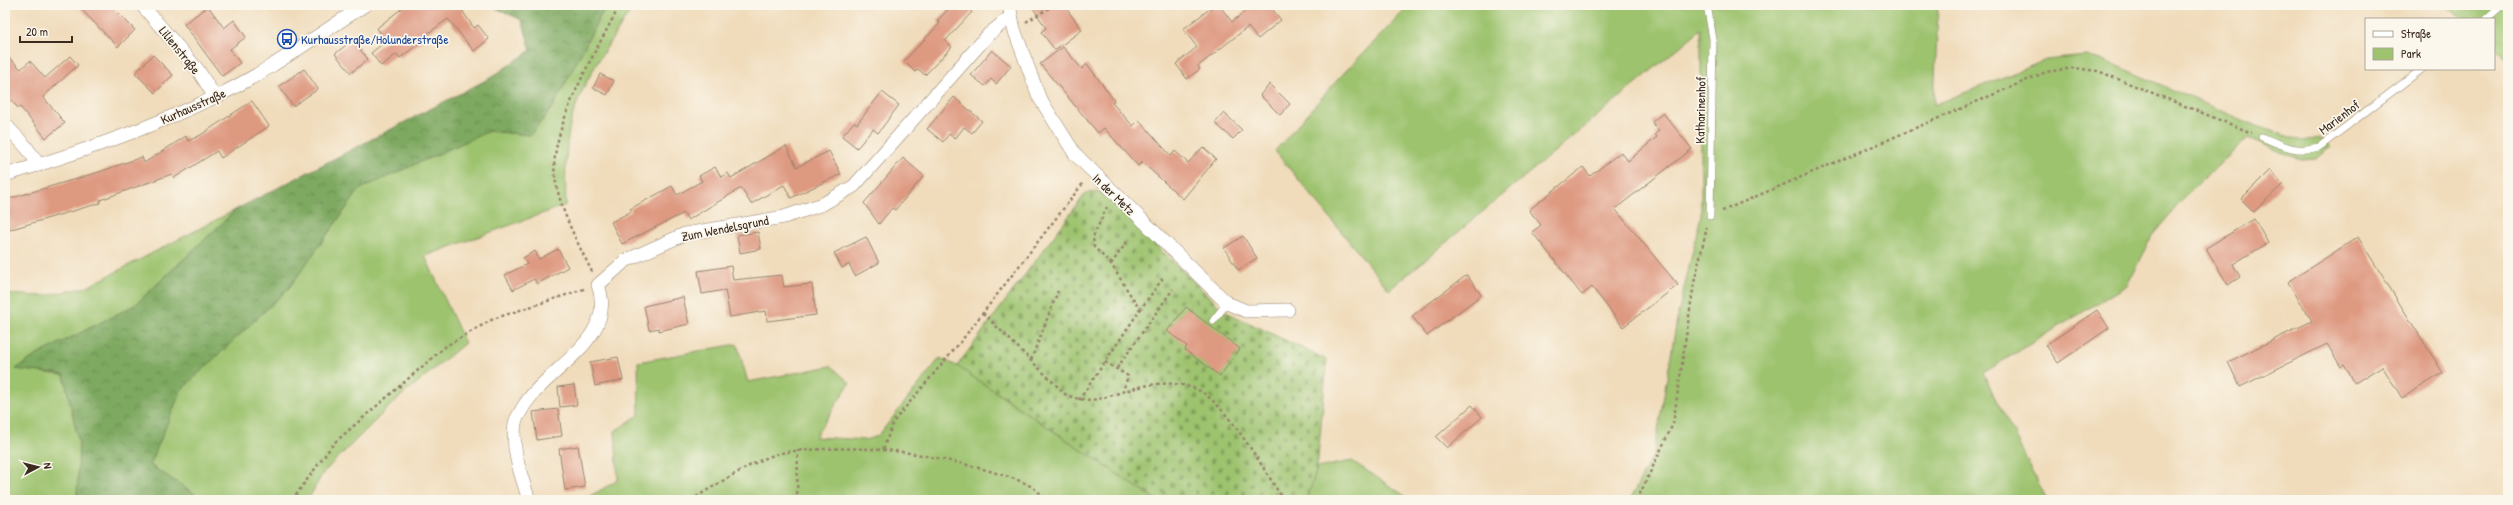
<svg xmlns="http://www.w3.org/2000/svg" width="2513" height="505" viewBox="0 0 2513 505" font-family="'Patrick Hand',sans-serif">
	<defs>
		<pattern id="forest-crowns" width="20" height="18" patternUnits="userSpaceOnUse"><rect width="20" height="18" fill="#7ea961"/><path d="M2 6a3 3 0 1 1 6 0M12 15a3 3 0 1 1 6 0" fill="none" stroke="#688a4f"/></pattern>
		<pattern id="cemetery-stones" width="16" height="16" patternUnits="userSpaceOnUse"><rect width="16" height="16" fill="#9dc36e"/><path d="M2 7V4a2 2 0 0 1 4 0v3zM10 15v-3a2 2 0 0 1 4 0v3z" fill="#819f5a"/></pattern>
	</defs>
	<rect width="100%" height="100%" fill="#fbf7ec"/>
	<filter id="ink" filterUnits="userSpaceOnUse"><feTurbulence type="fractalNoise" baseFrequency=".025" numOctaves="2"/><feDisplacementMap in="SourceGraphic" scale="8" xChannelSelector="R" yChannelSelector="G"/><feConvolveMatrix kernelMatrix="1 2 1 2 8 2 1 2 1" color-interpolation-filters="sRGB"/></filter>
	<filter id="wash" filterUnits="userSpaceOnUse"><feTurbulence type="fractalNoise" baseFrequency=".012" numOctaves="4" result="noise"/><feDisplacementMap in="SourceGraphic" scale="16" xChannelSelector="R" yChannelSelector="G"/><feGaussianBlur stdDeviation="0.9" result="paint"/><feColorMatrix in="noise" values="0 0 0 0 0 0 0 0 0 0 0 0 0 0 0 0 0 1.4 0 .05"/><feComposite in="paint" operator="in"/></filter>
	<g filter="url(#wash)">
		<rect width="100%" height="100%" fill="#f0dcbb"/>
		<g fill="#9dc36e" stroke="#6c7646">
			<path d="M 606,5 L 634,5 C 612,40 586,75 573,114 C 565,137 565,180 566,205 L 425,256 L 465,343 L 394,402 L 323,473 L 308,500 L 204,500 L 150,465 L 181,390 L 288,289 L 360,189 L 489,131 L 530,135 L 553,107 Z"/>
			<polygon points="1410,5 1938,5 1934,105 2046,60 2086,56 2108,62 2259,127 2303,141 2320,138 2331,147 2315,159 2300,160 2248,138 2188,193 2155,232 2127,285 1983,373 2047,500 1630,500 1654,453 1678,314 1701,215 1701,29 1389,290 1275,151 1340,77"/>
			<polygon points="2446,5 2508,5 2508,60 2494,47 2494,19 2465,19"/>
			<polygon points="237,209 135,305 37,355 17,369 64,375 79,443 77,500 5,500 5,294 43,296 87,287"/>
			<polygon points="737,344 748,382 831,366 850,383 815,437 866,440 878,436 940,358 957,366 1156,500 583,500 618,480 615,431 639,415 638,362"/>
			<polygon points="1352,461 1411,500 1307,500 1317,468"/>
		</g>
		<polygon fill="url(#forest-crowns)" stroke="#5c6a40" points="489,5 606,5 553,107 530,135 489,131 360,189 288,289 181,390 150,465 204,500 77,500 79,443 64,375 16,369 37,355 135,305 237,209 492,77 531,50 522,20"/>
		<polygon fill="url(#cemetery-stones)" stroke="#6c7646" points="1101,192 1224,311 1327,360 1317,468 1307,500 1156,500 957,366 1086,193"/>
		<g id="blocks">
			<g fill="#de9981">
				<polygon points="77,5 110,5 135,30 118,47"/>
				<polygon points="406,5 468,5 461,9 474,28 478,25 489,39 474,51 448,19 420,39 422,41 400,58 397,54 381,66 371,53 386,41 377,28"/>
				<polygon points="952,5 964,5 972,12 945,41 952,47 925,75 918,69 915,72 904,61 940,23 937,21"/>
				<polygon points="1031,5 1064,5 1082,30 1055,50 1041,32 1046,28"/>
				<polygon points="1215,5 1219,5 1232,22 1253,5 1269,5 1281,20 1258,39 1248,27 1198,66 1200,69 1187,79 1176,64 1197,47 1183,29"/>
				<polygon points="208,6 224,28 234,20 246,37 230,49 240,63 222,76 184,24"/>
				<polygon points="352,40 368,59 351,73 335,54"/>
				<polygon points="1063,47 1082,69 1087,64 1114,100 1112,103 1133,126 1139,120 1171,156 1175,151 1188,163 1203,147 1216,159 1183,199 1142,162 1138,166 1104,128 1098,133 1040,64"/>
				<polygon points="992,50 1011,66 996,84 991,79 985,86 971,75"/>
				<polygon points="5,54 21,69 30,61 45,78 70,56 78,65 43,97 65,123 46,138 20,107 18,108 5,94"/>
				<polygon points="153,55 173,75 155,93 135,73"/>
				<polygon points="304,69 318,89 293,106 279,86"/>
				<polygon points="600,74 614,81 607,95 593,88"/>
				<polygon points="1270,84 1290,104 1280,115 1260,95"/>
				<polygon points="882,92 899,105 878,133 873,129 857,148 842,136 854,122 857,124"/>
				<polygon points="954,97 982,121 972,133 964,127 955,139 949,134 943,142 927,129"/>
				<polygon points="252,101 269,126 221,158 217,151 174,178 172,174 100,200 100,203 5,231 5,200 99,172 142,157 144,163 186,136 188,141 199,136"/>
				<polygon points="1224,113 1242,130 1233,139 1215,123"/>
				<polygon points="1663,113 1692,149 1615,209 1678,285 1623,327 1592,287 1582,295 1532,232 1541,225 1529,210 1583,167 1590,176 1621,152 1628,161 1657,137 1655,134 1659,131 1652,122"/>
				<polygon points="786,146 797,167 829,151 841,174 791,198 784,185 751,204 741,188 688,220 684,213 622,244 611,222 632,211 630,209 672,186 677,195 702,181 699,176 715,167 721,177 728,173 731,178"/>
				<polygon points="903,158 924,176 895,210 892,208 879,224 864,203"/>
				<polygon points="2270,170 2283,184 2254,212 2241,199"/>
				<polygon points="2254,219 2268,243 2233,264 2240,277 2228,285 2206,248"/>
				<polygon points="758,232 761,249 740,253 737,235"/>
				<polygon points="1243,236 1257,258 1238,270 1224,248"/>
				<polygon points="866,237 879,263 855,276 849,264 842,268 834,253"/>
				<polygon points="2358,237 2443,373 2402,398 2382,366 2355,383 2344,365 2341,367 2327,344 2240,387 2228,362 2312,321 2288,282"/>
				<polygon points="558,249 568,267 537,284 534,279 513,290 505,275 527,264 523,258 535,251 539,259"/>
				<polygon points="731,266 733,280 782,275 784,287 812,284 816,315 767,321 766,311 730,317 725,290 702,294 698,271"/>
				<polygon points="1467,275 1481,295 1427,336 1412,316"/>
				<polygon points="683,297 689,324 659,331 659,328 649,330 644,306"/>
				<polygon points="1186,307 1240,349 1220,376 1185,350 1187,346 1167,331"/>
				<polygon points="2097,310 2109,328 2058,363 2046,345"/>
				<polygon points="618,357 623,380 595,386 590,362"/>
				<polygon points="574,385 577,405 560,407 558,387"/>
				<polygon points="1472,405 1482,417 1447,448 1436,437"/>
				<polygon points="558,409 562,436 537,440 533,412"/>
				<polygon points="578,446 585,487 565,490 559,449"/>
			</g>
		</g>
	</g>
	<g filter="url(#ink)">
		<use href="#blocks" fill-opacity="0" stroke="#96836c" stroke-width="1"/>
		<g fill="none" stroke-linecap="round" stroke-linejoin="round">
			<defs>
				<g id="service">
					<polyline points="1707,5 1713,39 1710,216"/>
					<polyline points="2486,19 2502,5"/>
					<path d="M 2262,137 C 2283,146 2296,153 2319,147 L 2422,69"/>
					<polyline points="1213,321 1227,303"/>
				</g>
				<g id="minor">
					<polyline points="142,5 198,70 215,97"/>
					<polyline points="1009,5 1014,29 1039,97 1075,154 1227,303 1246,311 1288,310"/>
					<polyline points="5,124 27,148 39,165"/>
					<path d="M 5,175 C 76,154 148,129 215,97 C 268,72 316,36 365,5"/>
					<path d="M 529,500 C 521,475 511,449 515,423 C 516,418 520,413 522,409 C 544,369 619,340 598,285 L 625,261 L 685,234 L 784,217 L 823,204 L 854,186 L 989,34 L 1010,17"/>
				</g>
			</defs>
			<use href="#service" stroke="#96836c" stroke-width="8"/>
			<use href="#minor" stroke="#96836c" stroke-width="14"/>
			<g stroke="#96836c" stroke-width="2.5" stroke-dasharray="3 3" stroke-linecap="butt">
				<polyline points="1026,22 1054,5"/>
				<polyline points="1722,211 2046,72 2073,68 2098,71 2252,133"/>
				<polyline points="1111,264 1129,239"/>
				<path d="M 592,272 C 577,241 559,209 555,176 C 548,130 598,47 620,5"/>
				<polyline points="1140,310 1163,278"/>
				<path d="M 983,313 L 1065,394 C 1091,406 1103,397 1129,390 C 1150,383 1177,380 1198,390 C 1227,404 1265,472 1284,500"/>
				<polyline points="1031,360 1058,291"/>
				<polyline points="1105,362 1128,376 1123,391"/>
				<polyline points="1117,368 1173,289"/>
				<polyline points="1079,400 1140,310 1111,264 1094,247 1093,237 1107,207"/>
				<polyline points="883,449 894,421 962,340 1084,182"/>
				<polyline points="292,500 334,443 446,346 493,319 584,289"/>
				<path d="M 691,500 C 715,486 751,462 777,454 C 793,450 809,450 825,449 C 886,446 931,455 990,471 C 1007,477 1035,482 1045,500"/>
				<polyline points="797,500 798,450"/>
				<polyline points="1637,500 1673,424 1694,283 1707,227"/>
			</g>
			<use href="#service" stroke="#fff" stroke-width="7"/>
			<use href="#minor" stroke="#fff" stroke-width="13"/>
		</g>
	</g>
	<defs>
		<symbol id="bus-ring" viewBox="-11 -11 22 22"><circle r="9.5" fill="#fbf7ec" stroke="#1a4fb4" stroke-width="1.5"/><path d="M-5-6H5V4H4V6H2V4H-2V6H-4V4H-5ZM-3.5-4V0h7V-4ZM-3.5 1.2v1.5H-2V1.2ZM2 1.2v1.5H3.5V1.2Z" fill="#1a4fb4"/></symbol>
	</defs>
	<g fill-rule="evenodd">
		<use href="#bus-ring" x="276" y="28" width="22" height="22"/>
	</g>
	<g text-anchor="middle" stroke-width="3.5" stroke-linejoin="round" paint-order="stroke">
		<g font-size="13" fill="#164399" stroke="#fbf7ec" text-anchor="start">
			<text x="301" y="44">Kurhausstraße/Holunderstraße</text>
		</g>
		<g font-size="13" fill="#3b2a1e" stroke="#fbf7ec">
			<text transform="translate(180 50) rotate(51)" y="5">Lilienstraße</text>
			<text transform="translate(193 106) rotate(-24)" y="5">Kurhausstraße</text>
			<text transform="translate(1700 110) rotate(-89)" y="5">Katharinenhof</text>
			<text transform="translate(2339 117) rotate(-37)" y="5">Marienhof</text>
			<text transform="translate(1114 194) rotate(44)" y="5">In der Metz</text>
			<text transform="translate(725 228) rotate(-11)" y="5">Zum Wendelsgrund</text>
		</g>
	</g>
	<rect width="2513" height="505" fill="none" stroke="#fbf7ec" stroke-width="20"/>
	<rect x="2365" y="18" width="130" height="52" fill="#fbf7ec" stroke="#aea59a"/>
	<rect x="2373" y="31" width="20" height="6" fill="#ffffff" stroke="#aea59a"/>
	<text x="2401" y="38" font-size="12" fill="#3b2a1e">Straße</text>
	<rect x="2373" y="48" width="20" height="12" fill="#9dc36e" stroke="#aea59a"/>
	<text x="2401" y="58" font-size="12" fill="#3b2a1e">Park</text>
	<g transform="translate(38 467) rotate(83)" stroke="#fbf7ec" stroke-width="3" paint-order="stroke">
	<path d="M0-3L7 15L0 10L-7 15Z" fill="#3b2a1e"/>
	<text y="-6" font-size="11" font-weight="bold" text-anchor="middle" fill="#3b2a1e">N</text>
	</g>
	<path d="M20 36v6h52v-6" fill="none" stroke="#3b2a1e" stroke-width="2"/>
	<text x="26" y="36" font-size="12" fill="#3b2a1e" stroke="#fbf7ec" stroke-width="3" paint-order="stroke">20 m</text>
</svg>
